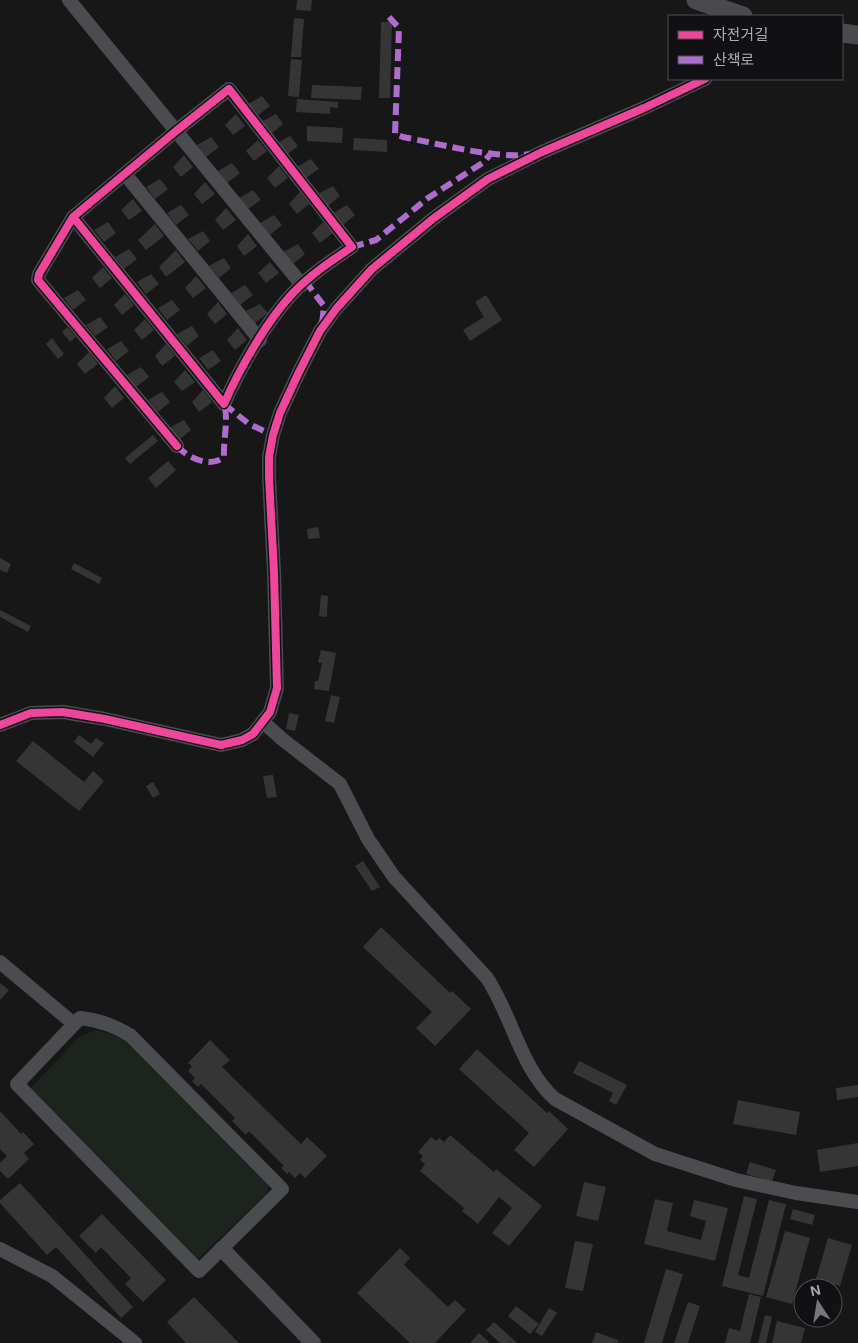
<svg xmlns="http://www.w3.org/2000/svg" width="858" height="1343" viewBox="0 0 858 1343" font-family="Helvetica,'Noto Sans KR',sans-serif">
	<rect width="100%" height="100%" fill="#171717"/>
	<polygon fill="#1d241e" points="96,1030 116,1036 133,1046 269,1186 267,1193 197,1260 31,1088 79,1037"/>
	<g fill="#353536">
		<polygon points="297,0 312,0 311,11 296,10"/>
		<polygon points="294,18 304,19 301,57 291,57"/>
		<polygon points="381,22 392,22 390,98 379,98"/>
		<polygon points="291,59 302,60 299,97 288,96"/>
		<polygon points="312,85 362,87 361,100 311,98"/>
		<polygon points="262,96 270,106 257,116 248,104"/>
		<polygon points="297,99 338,102 338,108 330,107 330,114 296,112"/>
		<polygon points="236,114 245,126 233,135 225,125"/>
		<polygon points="276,114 283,124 271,134 261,122"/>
		<polygon points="307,126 343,128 342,143 307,141"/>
		<polygon points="290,136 298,146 285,156 276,144"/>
		<polygon points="211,137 219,147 206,157 197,145"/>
		<polygon points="354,138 387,140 387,152 353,150"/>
		<polygon points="258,140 267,151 254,161 246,151"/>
		<polygon points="184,155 193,167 181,177 173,167"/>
		<polygon points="311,159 319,169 306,178 297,167"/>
		<polygon points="232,163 240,173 227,183 218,171"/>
		<polygon points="279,166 288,178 275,188 267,178"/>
		<polygon points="160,179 168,189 155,199 146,187"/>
		<polygon points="205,182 215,194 202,204 194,194"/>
		<polygon points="333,186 340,196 328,206 318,194"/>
		<polygon points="253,190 261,200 248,209 239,198"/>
		<polygon points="300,192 309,204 297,214 289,204"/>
		<polygon points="133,199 142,211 129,220 121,210"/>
		<polygon points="181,205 189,215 176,225 167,213"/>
		<polygon points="347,205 355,215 343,225 333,213"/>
		<polygon points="226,208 236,220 223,230 215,220"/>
		<polygon points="274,215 282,225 270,235 260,223"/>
		<polygon points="108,222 116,233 104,242 94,230"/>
		<polygon points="323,222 333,233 320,243 312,233"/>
		<polygon points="155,224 164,236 146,250 138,240"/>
		<polygon points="203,231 210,241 198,251 188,239"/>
		<polygon points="248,234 257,246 244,256 237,246"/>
		<polygon points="298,244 305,254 293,264 283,252"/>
		<polygon points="129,249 137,259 124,269 115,257"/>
		<polygon points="176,250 185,262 166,277 159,267"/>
		<polygon points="224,258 231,268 219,278 209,266"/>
		<polygon points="270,262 279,273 266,283 258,273"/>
		<polygon points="103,267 112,278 100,288 92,278"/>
		<polygon points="151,274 159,284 146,294 137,282"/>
		<polygon points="196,276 206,288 193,298 185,288"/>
		<polygon points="245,285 253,295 240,305 231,293"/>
		<polygon points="78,290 86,300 73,310 64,298"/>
		<polygon points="125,294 134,305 122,315 114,305"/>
		<polygon points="486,295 502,320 470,341 463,330 484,317 475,302"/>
		<polygon points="172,300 180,310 167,320 158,308"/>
		<polygon points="218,302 227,314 215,324 207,314"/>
		<polygon points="260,304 268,313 255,323 246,311"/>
		<polygon points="100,317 108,327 95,336 86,325"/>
		<polygon points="145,319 154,330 142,340 134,330"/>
		<polygon points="192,326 199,336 187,346 177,334"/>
		<polygon points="67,327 76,337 70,342 62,332"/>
		<polygon points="238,328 247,340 235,350 227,340"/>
		<polygon points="52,338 64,354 58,359 46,344"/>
		<polygon points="121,341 129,351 116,361 107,349"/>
		<polygon points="166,344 175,356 162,366 155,356"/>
		<polygon points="213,350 221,361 208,370 199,358"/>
		<polygon points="89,352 98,364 85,374 77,364"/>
		<polygon points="141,367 149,377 136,387 127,375"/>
		<polygon points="185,370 195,382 182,391 174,382"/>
		<polygon points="115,386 124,398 112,408 104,398"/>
		<polygon points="203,390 212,402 199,412 192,402"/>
		<polygon points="162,392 170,402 158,412 148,400"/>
		<polygon points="184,420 191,430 179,440 169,428"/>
		<polygon points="153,435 158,441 130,464 125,458"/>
		<polygon points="168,461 176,470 156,488 148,478"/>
		<polygon points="318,527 320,538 308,539 307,529"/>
		<polygon points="0,558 11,564 7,573 0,570"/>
		<polygon points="74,563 102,578 99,584 71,569"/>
		<polygon points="321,595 328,596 327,617 319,616"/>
		<polygon points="0,610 31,626 28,632 0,617"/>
		<polygon points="321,650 336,653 329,691 314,689 315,681 318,681 322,663 318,662"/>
		<polygon points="331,695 340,697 334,723 325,721"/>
		<polygon points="289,713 299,715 295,731 286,729"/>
		<polygon points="79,735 91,744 96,738 104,743 93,757 74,742"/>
		<polygon points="33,741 84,782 93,771 104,781 79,811 16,761"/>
		<polygon points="273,775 277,797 267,798 263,776"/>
		<polygon points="153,782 160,794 153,798 146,786"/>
		<polygon points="363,861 380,887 372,891 355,866"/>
		<polygon points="381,927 450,993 452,991 471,1009 435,1046 416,1028 432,1012 363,947"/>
		<polygon points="0,983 9,990 0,1000"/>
		<polygon points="210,1040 230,1060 222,1067 301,1144 307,1137 327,1156 305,1178 300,1173 295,1178 289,1172 287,1174 281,1168 284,1166 249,1131 246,1135 232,1121 235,1118 201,1084 198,1087 192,1081 195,1078 188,1071 192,1066 188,1063"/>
		<polygon points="477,1049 547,1113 549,1111 568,1129 534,1167 514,1150 529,1133 459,1069"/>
		<polygon points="579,1061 627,1085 616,1105 609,1101 613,1093 573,1073"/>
		<polygon points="858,1085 858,1097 837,1100 836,1088"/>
		<polygon points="738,1100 800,1112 796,1135 733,1124"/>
		<polygon points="0,1111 21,1134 23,1132 34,1144 24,1153 29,1159 8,1179 0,1171 0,1163 7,1156 0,1149"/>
		<polygon points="450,1135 494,1172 496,1169 542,1206 509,1246 492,1233 512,1208 499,1197 478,1224 462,1211 464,1208 420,1171 425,1164 420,1160 423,1156 418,1152 431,1137 436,1141 439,1138 444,1142"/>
		<polygon points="858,1143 858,1166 820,1172 817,1150"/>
		<polygon points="750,1162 776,1170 772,1181 746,1174"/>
		<polygon points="584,1182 606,1187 598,1221 576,1216"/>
		<polygon points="20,1183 133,1307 121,1318 56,1247 47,1255 0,1203 0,1200"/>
		<polygon points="744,1196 757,1199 738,1275 749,1278 769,1200 786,1204 763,1296 722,1286"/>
		<polygon points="655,1199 673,1203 667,1231 701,1240 706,1221 690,1216 694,1200 728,1208 715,1261 644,1244"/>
		<polygon points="793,1209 815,1215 812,1225 790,1219"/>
		<polygon points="102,1214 166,1280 143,1302 125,1284 131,1278 101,1247 96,1253 79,1236"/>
		<polygon points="785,1231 810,1238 792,1304 766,1297"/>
		<polygon points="828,1238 852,1245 840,1286 816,1279"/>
		<polygon points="575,1241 593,1244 583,1291 565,1288"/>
		<polygon points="400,1248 410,1258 404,1265 448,1307 455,1300 466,1310 435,1343 410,1343 357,1293"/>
		<polygon points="666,1269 683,1274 662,1343 644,1343"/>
		<polygon points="749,1294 761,1297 750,1343 725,1343 729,1328 740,1331"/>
		<polygon points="194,1297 239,1343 186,1343 167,1322"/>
		<polygon points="688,1302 700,1306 688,1343 674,1343"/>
		<polygon points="516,1306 539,1324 530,1334 508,1316"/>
		<polygon points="549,1308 557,1313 542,1336 535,1332"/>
		<polygon points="765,1315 772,1317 766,1343 758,1343"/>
		<polygon points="777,1321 805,1328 801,1343 772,1343"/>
		<polygon points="494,1322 517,1343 500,1343 486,1330"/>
		<polygon points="596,1332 618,1340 617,1343 592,1343"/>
		<polygon points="479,1333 490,1343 470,1343"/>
	</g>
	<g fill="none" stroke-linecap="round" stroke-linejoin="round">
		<g stroke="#4b4c50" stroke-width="14">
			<polyline points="69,0 302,285"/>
			<polyline points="125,174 260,340"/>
			<path d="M 73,217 L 224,404 C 239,370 266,322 292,294 C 310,275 331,261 352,247 L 229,89 L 176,131 L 73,217 L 39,274 L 38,280 L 177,446"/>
			<path d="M 264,723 L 282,739 L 340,784 L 368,839 L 394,877 L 487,978 C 512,1016 521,1069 555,1099 L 655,1154 L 736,1180 L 796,1193 L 858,1202"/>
			<polyline points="0,725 31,713 63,712 105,719 221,745 242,740 253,734 270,712 277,688 274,572 269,477 269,457 273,435 280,413 299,372 320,331 336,309 372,269 434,218 488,179 542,152 644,108 705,79"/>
			<polyline points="0,962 74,1024"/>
			<path d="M 80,1018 C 99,1020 114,1025 131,1036 L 282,1189 L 199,1271 L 17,1084 Z"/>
			<polyline points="0,1249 52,1276 135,1343"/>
		</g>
		<polyline stroke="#4b4c50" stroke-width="16" points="222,1249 313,1343"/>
		<g stroke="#4a4a4e" stroke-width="19">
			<polyline points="696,0 743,16"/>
			<polyline points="842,33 858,35"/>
		</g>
		<g stroke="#b06ccc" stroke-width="6" stroke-dasharray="12 6" stroke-linecap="butt">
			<path d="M 389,17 L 399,28 L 395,134 L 403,137 C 436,143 498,160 530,154"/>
			<polyline points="352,247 376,240 428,198 484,162 492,152"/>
			<polyline points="305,281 324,306 322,324"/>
			<polyline points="224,404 249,424 273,435"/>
			<path d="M 177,446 C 187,457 210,469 224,457 C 223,440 229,419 224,404"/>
		</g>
		<defs>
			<g id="cycleway">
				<path d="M 73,217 L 224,404 C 239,370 266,322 292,294 C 310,275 331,261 352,247 L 229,89 L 176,131 L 73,217 L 39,274 L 38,280 L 177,446"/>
				<polyline points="0,725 31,713 63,712 105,719 221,745 242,740 253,734 270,712 277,688 274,572 269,477 269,457 273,435 280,413 299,372 320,331 336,309 372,269 434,218 488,179 542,152 644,108 705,79"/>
			</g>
		</defs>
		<use href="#cycleway" stroke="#111113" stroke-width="11"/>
		<use href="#cycleway" stroke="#ed469a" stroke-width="8"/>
	</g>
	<rect x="668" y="15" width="175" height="65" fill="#111113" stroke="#4d4f55"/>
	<rect x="678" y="31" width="25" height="8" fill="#ed469a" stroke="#4d4f55"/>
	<text x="713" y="40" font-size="15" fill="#a8adb8">자전거길</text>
	<rect x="678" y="56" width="25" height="8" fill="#b06ccc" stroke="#4d4f55"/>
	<text x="713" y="65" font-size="15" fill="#a8adb8">산책로</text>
	<g transform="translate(818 1303) rotate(348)"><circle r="24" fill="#111113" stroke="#4d4f55"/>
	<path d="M0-4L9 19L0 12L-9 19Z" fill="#757880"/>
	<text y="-8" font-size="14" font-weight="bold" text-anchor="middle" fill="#a8adb8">N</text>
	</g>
</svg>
